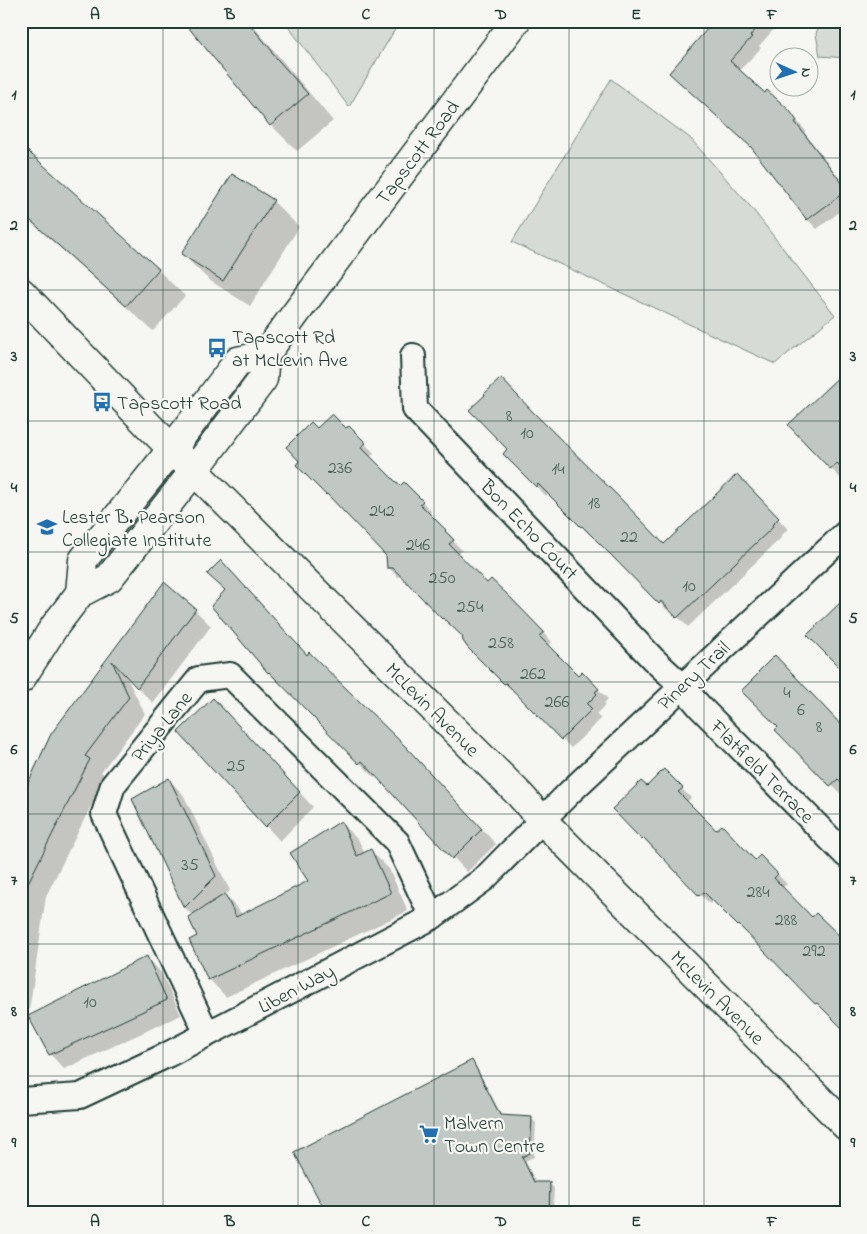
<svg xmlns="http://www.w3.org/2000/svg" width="867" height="1234" viewBox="0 0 867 1234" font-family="'Indie Flower',sans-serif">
	<rect width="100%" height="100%" fill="#f6f6f2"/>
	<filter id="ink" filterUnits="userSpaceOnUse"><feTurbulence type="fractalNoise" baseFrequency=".02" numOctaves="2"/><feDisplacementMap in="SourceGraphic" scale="10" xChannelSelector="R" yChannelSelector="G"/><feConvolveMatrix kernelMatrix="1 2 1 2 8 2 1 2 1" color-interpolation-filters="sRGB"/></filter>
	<g filter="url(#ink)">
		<g fill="#d6dbd6" stroke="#7a8c85">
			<polygon points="284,21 400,21 349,107"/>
			<path d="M 820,21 C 831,21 837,27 846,34 L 846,58 L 820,56 L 816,34 Z"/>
			<polygon points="611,79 690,138 750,206 835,315 775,364 512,242"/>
		</g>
		<g fill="#0003">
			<polygon points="185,21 249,21 333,121 297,151 271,125"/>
			<polygon points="716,21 781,21 759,46 761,48 739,71 765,95 789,112 799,123 806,131 804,132 846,187 846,207 817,229 808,220 755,149"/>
			<polygon points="21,147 158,270 185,296 153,331 21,213"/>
			<polygon points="273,201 299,227 250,306 209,280 182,254"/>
			<polygon points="846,372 846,473 840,478 790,425"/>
			<polygon points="349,427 374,453 370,457 400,488 414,493 431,511 429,514 455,540 454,542 462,550 458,555 487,584 508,597 552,642 548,646 578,677 582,673 608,699 604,703 605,705 596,714 601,719 571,748 516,692 515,693 505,684 464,641 463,636 404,577 398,577 389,568 387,556 317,430 346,430"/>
			<polygon points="505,454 665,546 747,486 788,529 781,536 782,537 688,627 671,610 669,612 592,535 591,536 549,493 546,496"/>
			<polygon points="209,574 307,656 420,763 496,844 467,872 376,775 374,777 284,685 283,687 269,673 213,606 226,591"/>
			<polygon points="165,584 195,610 211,626 153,703 126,676 145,714 101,772 106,776 46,896 21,1066 21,801 52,734"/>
			<polygon points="227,714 313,807 280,841 179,732"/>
			<polygon points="843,727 846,729 846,799 814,768"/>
			<polygon points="664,771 691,798 687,802 716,832 755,861 760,857 787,884 782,888 827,1011 826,1012 750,933 714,900 710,904 654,847 653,848 614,809 647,788"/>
			<polygon points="168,779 183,794 230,891 225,895 243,915 309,882 341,823 359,841 365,854 371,851 389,869 408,911 226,997 209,979 192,915 185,908 133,799"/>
			<polygon points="147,958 161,972 181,1015 64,1069 50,1054"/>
			<polygon points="472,1061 476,1066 502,1116 532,1119 536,1123 534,1157 525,1161 536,1183 550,1184 554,1188 553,1213 327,1213"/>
		</g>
		<g fill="#c1c8c3" stroke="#1f3d34">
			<polygon points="183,21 247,21 272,51 271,52 308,94 270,126"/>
			<polygon points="714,21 763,21 750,36 752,37 730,61 765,93 767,90 790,111 797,121 795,122 846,188 846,191 807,220 751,147 669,73"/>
			<polygon points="21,145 159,269 126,306 21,212"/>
			<polygon points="232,174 274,200 223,281 181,254"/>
			<polygon points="846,370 846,472 837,463 830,469 788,425"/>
			<polygon points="501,378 533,412 618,496 664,544 737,474 779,518 772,525 773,527 677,618 661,601 659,604 613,557 582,526 581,527 538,484 536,487 503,454 507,449 469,410 485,395 484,394"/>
			<polygon points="332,414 346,428 349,426 366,443 361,447 400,486 404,482 423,501 420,504 446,530 445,531 454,540 449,544 487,583 491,579 509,596 544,632 539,636 578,675 582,671 599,689 595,692 597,694 587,704 592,709 561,740 506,683 504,684 468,648 463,641 462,636 443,618 442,619 393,568 387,568 386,556 327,494 326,495 296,465 299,461 286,447 311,422 317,428"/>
			<polygon points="221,560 307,655 309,652 406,747 482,829 452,859 362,761 359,764 269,672 268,673 211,606 225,590 207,574"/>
			<polygon points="164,582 196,609 137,688 112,661 129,697 85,756 90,759 21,897 21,798 51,734"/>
			<polygon points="846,597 846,674 807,635"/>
			<polygon points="775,655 846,730 846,786 838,779 830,786 775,730 778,727 741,691 759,673 758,672"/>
			<polygon points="213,698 300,792 265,827 178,732"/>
			<polygon points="664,769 683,788 678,792 716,830 722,825 755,860 760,855 778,874 774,878 812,917 816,913 846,942 846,1032 817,1003 815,1004 739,925 738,926 704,892 699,896 644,838 642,840 612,809 641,781 647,786"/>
			<polygon points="169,778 216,876 184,908 132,799"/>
			<polygon points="341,821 357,856 371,849 391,893 208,980 189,940 197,936 188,917 225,894 236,917 308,881 290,853"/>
			<polygon points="147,956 167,1000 49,1055 28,1016"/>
			<polygon points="472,1060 500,1115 532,1117 530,1153 522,1157 534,1182 550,1182 549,1213 326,1213 294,1152"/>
		</g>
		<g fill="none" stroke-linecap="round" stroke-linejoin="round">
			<defs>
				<g id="street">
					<polyline points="413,356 415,409 653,659 682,686 700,707 846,855"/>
					<polyline points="207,1034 104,814 113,785 199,679 230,675 397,842 432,917"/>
					<polyline points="21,1100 80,1096 167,1055 432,917 484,879 570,792 846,533"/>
				</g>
				<g id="secondary">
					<polyline points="21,292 149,426 520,795 541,819 846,1126"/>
					<polyline points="80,593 83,560 172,449 238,361 265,355"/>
					<polyline points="21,679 54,627 80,593 109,578 194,471 263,379 265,355 299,309 516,21"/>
				</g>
			</defs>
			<use href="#street" stroke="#1f3d34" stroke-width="28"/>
			<use href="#secondary" stroke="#1f3d34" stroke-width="31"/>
			<use href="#street" stroke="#f6f6f2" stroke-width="24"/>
			<use href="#secondary" stroke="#f6f6f2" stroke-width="28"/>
		</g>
	</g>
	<path fill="none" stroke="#1f3d34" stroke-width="1" stroke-opacity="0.55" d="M 163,21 L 163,1213M 298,21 L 298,1213M 434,21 L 434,1213M 569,21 L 569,1213M 704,21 L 704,1213M 21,158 L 846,158M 21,290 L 846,290M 21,421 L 846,421M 21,552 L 846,552M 21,682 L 846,682M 21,814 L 846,814M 21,944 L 846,944M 21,1076 L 846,1076"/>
	<defs>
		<symbol id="bus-bare" viewBox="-9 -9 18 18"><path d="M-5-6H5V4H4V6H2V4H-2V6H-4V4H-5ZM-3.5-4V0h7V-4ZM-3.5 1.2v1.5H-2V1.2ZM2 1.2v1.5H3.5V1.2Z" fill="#1f6fb2" stroke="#f6f6f2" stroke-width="2.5" paint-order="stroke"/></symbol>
		<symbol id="school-bare" viewBox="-9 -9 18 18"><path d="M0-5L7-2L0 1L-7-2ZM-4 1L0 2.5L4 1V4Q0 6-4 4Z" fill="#1f6fb2" stroke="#f6f6f2" stroke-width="2.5" paint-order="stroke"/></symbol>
		<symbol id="supermarket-bare" viewBox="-9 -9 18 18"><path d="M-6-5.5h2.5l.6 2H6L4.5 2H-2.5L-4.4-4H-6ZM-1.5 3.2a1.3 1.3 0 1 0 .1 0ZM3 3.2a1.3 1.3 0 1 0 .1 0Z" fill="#1f6fb2" stroke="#f6f6f2" stroke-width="2.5" paint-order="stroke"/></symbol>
	</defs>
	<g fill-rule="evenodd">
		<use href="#bus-bare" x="203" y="334" width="28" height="28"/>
		<use href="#bus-bare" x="88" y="388" width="28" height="28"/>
		<use href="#school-bare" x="33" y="513" width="28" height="28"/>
		<use href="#supermarket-bare" x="415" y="1120" width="28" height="28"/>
	</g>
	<g text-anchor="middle" stroke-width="4.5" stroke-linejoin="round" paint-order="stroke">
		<g font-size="18" fill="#486058">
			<text x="509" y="421">8</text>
			<text x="527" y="438">10</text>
			<text x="340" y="473">236</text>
			<text x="558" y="474">14</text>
			<text x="594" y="508">18</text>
			<text x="382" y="516">242</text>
			<text x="629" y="542">22</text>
			<text x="418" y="550">246</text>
			<text x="442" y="583">250</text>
			<text x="689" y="591">10</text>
			<text x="470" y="612">254</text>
			<text x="501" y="648">258</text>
			<text x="533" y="679">262</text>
			<text x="787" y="698">4</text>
			<text x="557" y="707">266</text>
			<text x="801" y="715">6</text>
			<text x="819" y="732">8</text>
			<text x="236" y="771">25</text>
			<text x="190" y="870">35</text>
			<text x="758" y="897">284</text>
			<text x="786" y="925">288</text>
			<text x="814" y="956">292</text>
			<text x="90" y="1007">10</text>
		</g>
		<g font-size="20" fill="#1f3d34" stroke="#f6f6f2">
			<text transform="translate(417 152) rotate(-53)" y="7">Tapscott Road</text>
			<text transform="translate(530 529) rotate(46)" y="7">Bon Echo Court</text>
			<text transform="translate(693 675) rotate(-43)" y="7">Pinery Trail</text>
			<text transform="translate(433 709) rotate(45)" y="7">McLevin Avenue</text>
			<text transform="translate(161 726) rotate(-51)" y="7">Priya Lane</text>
			<text transform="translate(763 771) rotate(45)" y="7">Flatfield Terrace</text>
			<text transform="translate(296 988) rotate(-28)" y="7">Liben Way</text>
			<text transform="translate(718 997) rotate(45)" y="7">McLevin Avenue</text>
		</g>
		<g font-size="20" fill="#1f3d34" stroke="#f6f6f2" text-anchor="start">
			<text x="232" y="343">Tapscott Rd<tspan x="232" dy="23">at McLevin Ave</tspan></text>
			<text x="117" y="409">Tapscott Road</text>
			<text x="62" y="523">Lester B. Pearson<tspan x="62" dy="23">Collegiate Institute</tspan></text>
			<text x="444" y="1129">Malvern<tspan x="444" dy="23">Town Centre</tspan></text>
		</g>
	</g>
	<rect width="867" height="1234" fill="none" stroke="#f6f6f2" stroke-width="55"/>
	<g transform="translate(794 72) rotate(93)"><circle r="24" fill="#f6f6f2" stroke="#a0aca6"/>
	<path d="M0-4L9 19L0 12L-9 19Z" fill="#1f6fb2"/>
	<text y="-8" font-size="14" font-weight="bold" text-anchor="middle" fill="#1f3d34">N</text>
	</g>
	<rect x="28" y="28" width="812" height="1178" fill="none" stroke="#1f3d34" stroke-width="2"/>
	<g font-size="16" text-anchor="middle" font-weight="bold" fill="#1f3d34">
		<text x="95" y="19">A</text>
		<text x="230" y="19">B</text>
		<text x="366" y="19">C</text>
		<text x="501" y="19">D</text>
		<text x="636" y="19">E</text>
		<text x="772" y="19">F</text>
		<text x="14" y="99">1</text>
		<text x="853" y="99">1</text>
		<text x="14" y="230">2</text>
		<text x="853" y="230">2</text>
		<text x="14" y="361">3</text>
		<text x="853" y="361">3</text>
		<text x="14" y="492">4</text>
		<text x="853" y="492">4</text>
		<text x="14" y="623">5</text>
		<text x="853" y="623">5</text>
		<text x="14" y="754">6</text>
		<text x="853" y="754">6</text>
		<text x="14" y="885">7</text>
		<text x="853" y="885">7</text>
		<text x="14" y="1016">8</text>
		<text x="853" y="1016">8</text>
		<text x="14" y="1147">9</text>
		<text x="853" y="1147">9</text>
		<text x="95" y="1226">A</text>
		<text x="230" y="1226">B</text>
		<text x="366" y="1226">C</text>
		<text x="501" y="1226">D</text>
		<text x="636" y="1226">E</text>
		<text x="772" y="1226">F</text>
	</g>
</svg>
